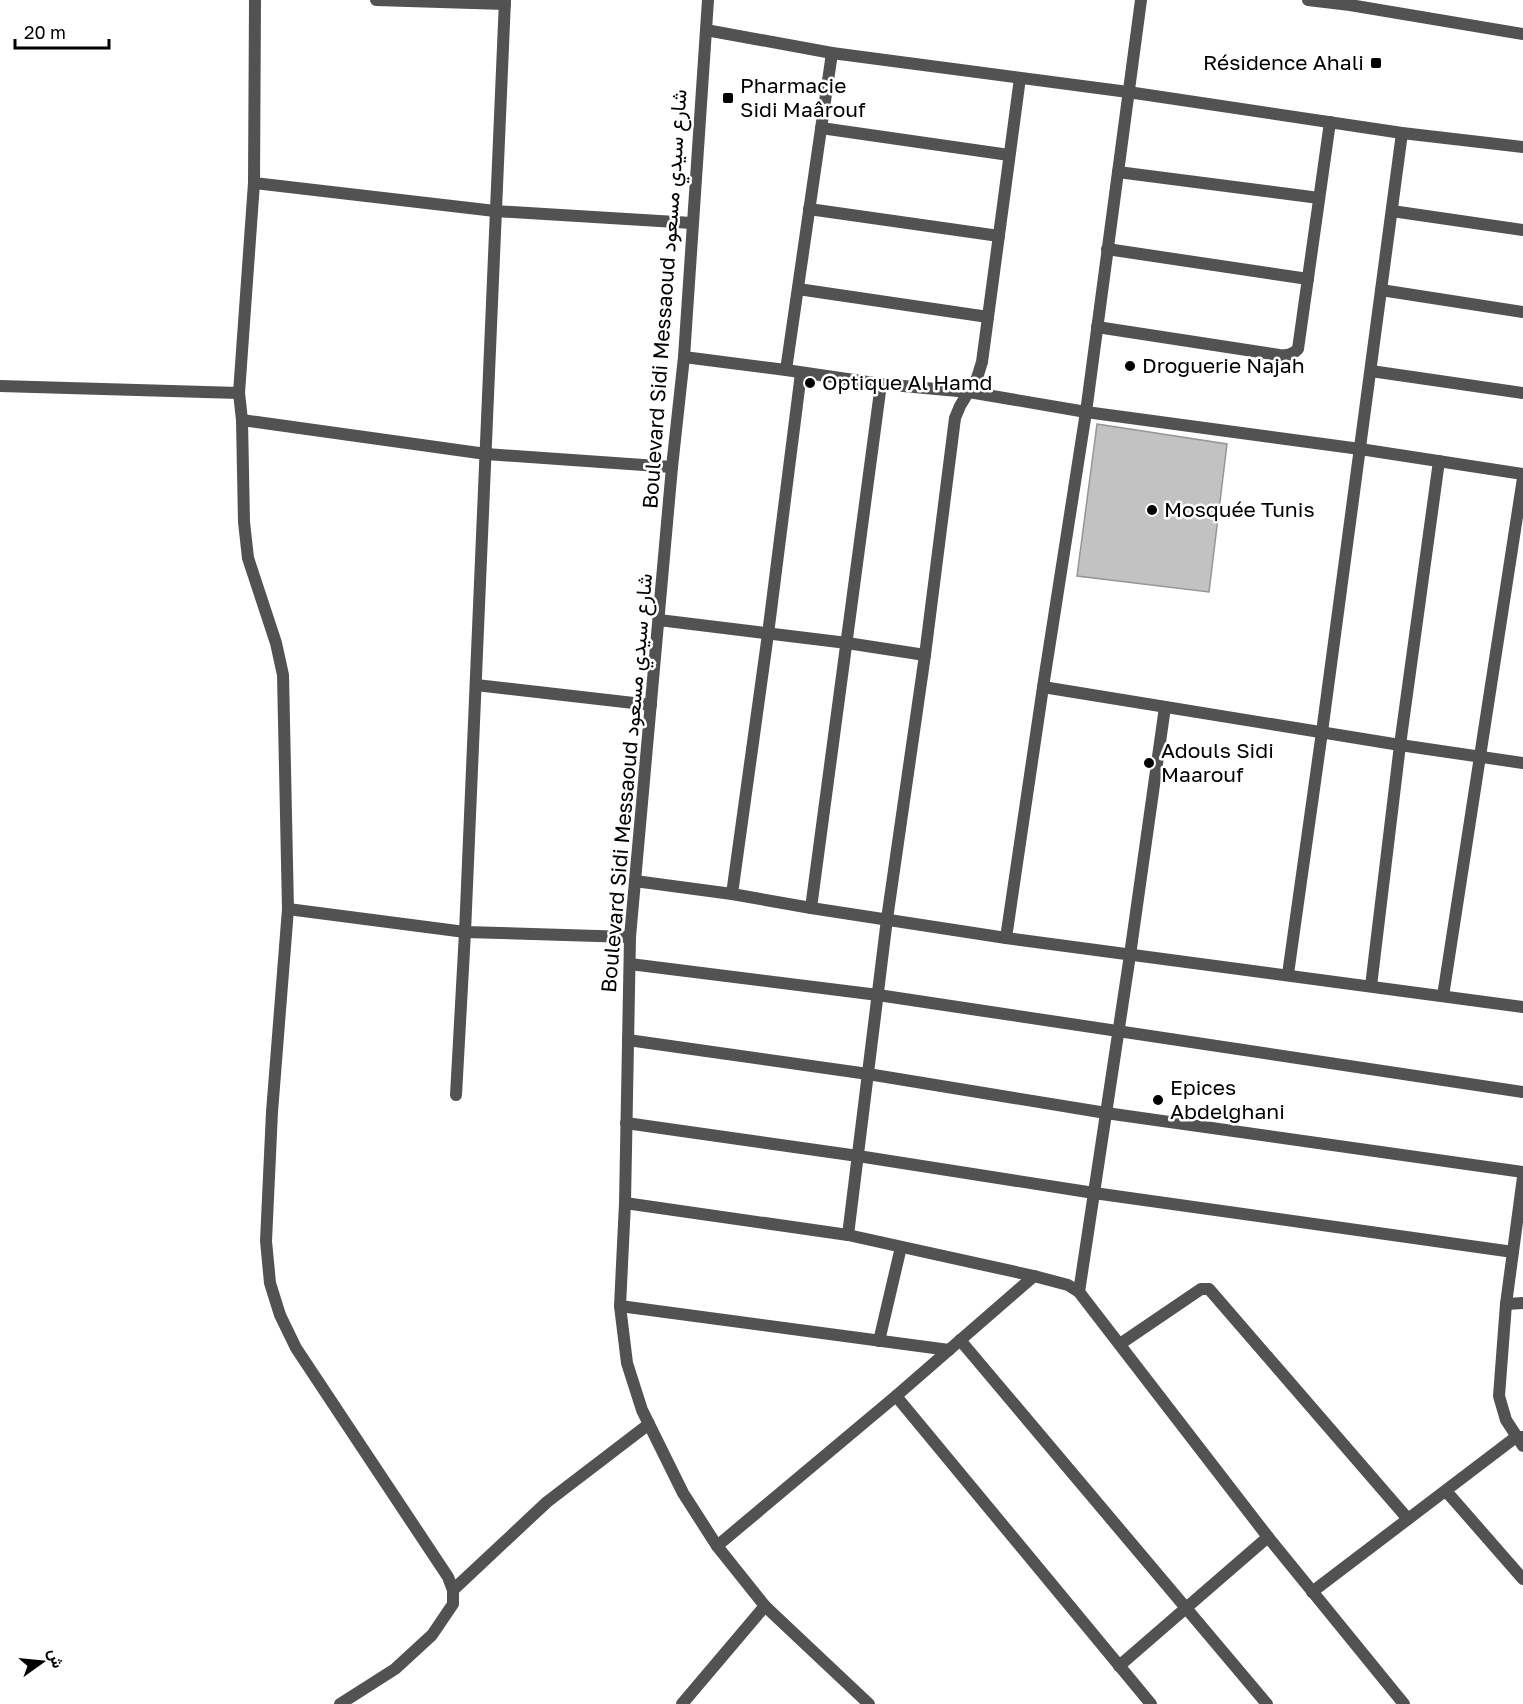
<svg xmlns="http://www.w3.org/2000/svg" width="1523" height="1704" viewBox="0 0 1523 1704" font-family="'Golos Text',Vazirmatn,sans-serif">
	<rect width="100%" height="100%" fill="#fff"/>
	<polygon fill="#c2c2c2" stroke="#969696" stroke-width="1.5" points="1097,424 1227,444 1209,592 1077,576"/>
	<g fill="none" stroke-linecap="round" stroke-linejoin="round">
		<g stroke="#525252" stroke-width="12">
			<polyline points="255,0 254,183 239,393 242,420 244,522 248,558 276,643 283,675 288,909 272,1112 266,1241 270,1283 280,1315 296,1348 448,1577 453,1590 453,1604 432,1635 395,1669 340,1704"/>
			<polyline points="376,0 505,4"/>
			<polyline points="1141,0 1086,412 1043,687 1400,745 1523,763"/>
			<polyline points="706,30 832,53 1128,92 1402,133 1523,147"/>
			<polyline points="821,128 1009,155"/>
			<polyline points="1118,172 1319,198"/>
			<polyline points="254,183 495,211 692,223"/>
			<polyline points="809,209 999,236"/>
			<polyline points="1392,211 1523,230"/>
			<polyline points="1107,249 1308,279"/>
			<polyline points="798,289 988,317"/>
			<polyline points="1381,290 1523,312"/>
			<path d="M 1097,327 L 1279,355 C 1287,356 1292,355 1298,349 L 1330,122"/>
			<polyline points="684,357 786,370 881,384 969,392 1086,412 1360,449 1523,474"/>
			<polyline points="786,370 832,53"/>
			<polyline points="1371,371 1523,393"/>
			<polyline points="801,373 768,634 732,894 811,908 1006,938 1043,687"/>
			<polyline points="0,386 239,393"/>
			<polyline points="242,420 486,454 672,467"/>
			<polyline points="659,620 847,643 925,655"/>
			<polyline points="476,685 651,705"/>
			<polyline points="635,881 732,894"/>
			<polyline points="811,908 881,384"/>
			<polyline points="288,909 465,932 630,937"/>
			<polyline points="1006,938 1523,1007"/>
			<polyline points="630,964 878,995 1523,1092"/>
			<polyline points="1288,974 1322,732 1402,133"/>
			<polyline points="1371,986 1400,745 1439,461"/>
			<polyline points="1443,996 1523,478"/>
			<polyline points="628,1040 868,1074 1106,1113 1523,1172"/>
			<polyline points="456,1095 465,932 505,0"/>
			<polyline points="626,1123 858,1156 1094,1193 1513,1252"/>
			<polyline points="1523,1177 1506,1304 1499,1396 1506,1420 1523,1446"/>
			<polyline points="625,1203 848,1235 1034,1276 1068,1285 1079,1292 1268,1537 1404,1704"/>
			<polyline points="848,1235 887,919 925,655 955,418 960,406 977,378 982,362 1020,78"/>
			<polyline points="1079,1292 1130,955 1165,707"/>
			<polyline points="1506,1304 1523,1303"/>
			<polyline points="620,1306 949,1350"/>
			<polyline points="960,1340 1267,1704"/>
			<polyline points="879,1341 901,1247"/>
			<polyline points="1120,1344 1201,1289 1209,1289 1408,1519"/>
			<polyline points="896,1396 1151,1704"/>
			<polyline points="1446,1491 1523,1579"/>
			<polyline points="717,1546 896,1396 1034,1276"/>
			<polyline points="453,1590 547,1502 649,1424"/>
			<polyline points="1312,1592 1516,1437 1523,1437"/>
			<polyline points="1119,1666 1268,1537"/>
			<polyline points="682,1704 765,1606"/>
		</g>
		<g stroke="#525252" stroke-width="12">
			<polyline points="708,0 684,357 672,467 630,937 625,1203 620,1306 627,1363 642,1410 683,1493 717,1546 765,1606 869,1704"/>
			<polyline points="1308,0 1350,5 1523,34"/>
		</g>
	</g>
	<g fill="#000" stroke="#fff" stroke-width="2">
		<rect x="1370" y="57" width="12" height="12" rx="3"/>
		<rect x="722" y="92" width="12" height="12" rx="3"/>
		<circle cx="1130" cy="366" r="6"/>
		<circle cx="810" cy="383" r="6"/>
		<circle cx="1152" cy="510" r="6"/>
		<circle cx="1149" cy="763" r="6"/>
		<circle cx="1158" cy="1100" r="6"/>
	</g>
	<g text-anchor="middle" stroke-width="5" stroke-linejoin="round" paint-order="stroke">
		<g font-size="21" fill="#000" stroke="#fff" text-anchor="start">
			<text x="1364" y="70" text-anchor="end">Résidence Ahali</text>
			<text x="740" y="93">Pharmacie<tspan x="740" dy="24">Sidi Maârouf</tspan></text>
			<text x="1142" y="373">Droguerie Najah</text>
			<text x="822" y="390">Optique Al Hamd</text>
			<text x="1164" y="517">Mosquée Tunis</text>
			<text x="1161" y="758">Adouls Sidi<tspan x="1161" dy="24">Maarouf</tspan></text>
			<text x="1170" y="1095">Epices<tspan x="1170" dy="24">Abdelghani</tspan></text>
		</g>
		<g font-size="21" fill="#000" stroke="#fff">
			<text transform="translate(665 299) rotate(-86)" y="7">Boulevard Sidi Messaoud شارع سيدي مسعود</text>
			<text transform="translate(627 783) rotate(-85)" y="7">Boulevard Sidi Messaoud شارع سيدي مسعود</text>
		</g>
	</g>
	<g transform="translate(42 1662) rotate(75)" stroke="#ffffff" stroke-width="4.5" paint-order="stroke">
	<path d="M0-4.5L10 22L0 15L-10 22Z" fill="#000000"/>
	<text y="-9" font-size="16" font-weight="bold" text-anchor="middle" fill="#000000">ش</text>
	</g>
	<path d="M15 39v9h94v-9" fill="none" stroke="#000000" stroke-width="3"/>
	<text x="24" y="39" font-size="18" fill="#000000" stroke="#ffffff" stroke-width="4.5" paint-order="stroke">20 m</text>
</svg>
